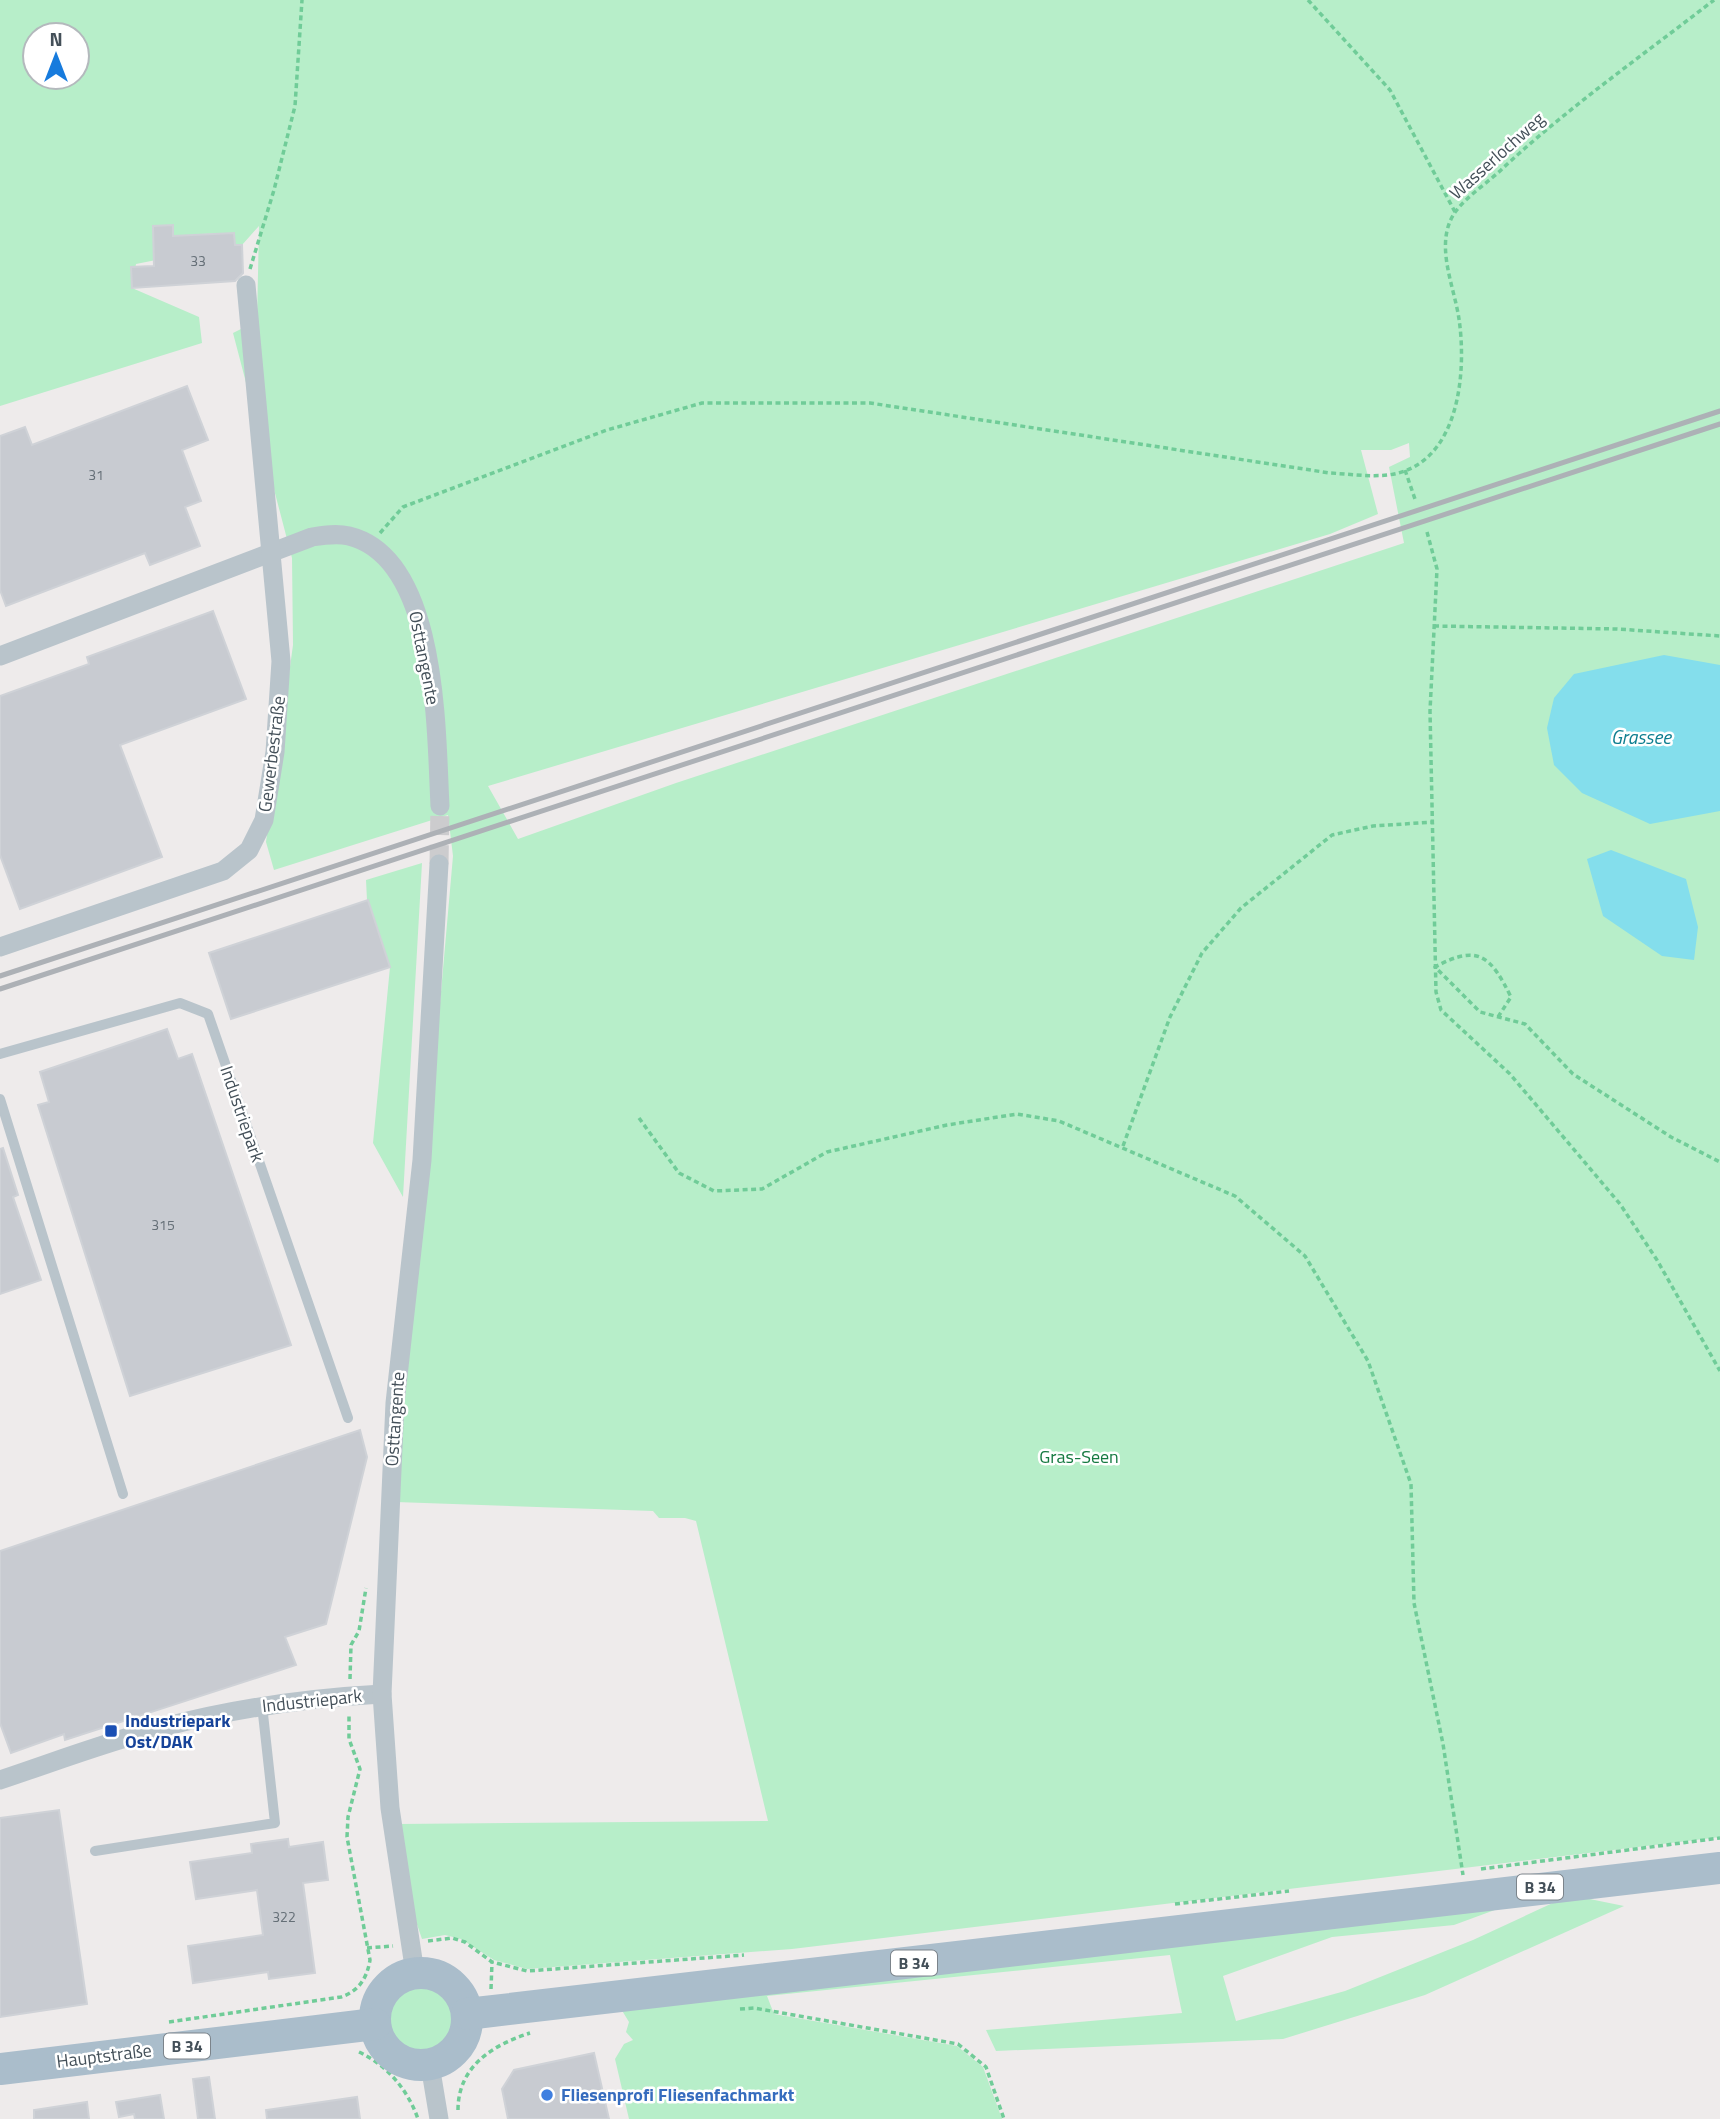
<svg xmlns="http://www.w3.org/2000/svg" width="1720" height="2119" viewBox="0 0 1720 2119" font-family="'Titillium Web',sans-serif">
	<rect width="100%" height="100%" fill="#eeebeb"/>
	<g fill="#b7eec9" fill-rule="evenodd">
		<path d="M 0,0 L 1720,0 L 1720,1837 L 792,1949 L 527,1969 L 494,1960 L 461,1939 L 445,1935 L 422,1939 L 409,1901 L 398,1824 L 768,1821 L 696,1521 L 685,1518 L 659,1518 L 653,1511 L 396,1502 L 453,856 L 448,815 L 274,870 L 266,842 L 293,645 L 292,558 L 233,333 L 257,321 L 259,226 L 242,245 L 235,245 L 234,233 L 201,234 L 174,255 L 173,226 L 156,260 L 136,264 L 132,288 L 199,317 L 202,343 L 0,406 ZM 35,35 L 77,35 L 77,77 L 35,77 ZM 1409,443 L 1410,457 L 1389,467 L 1404,543 L 676,783 L 518,839 L 488,786 L 1330,534 L 1378,514 L 1361,450 L 1391,450 Z"/>
		<polygon points="422,863 403,1197 373,1143 390,967 367,900 366,880"/>
		<polygon points="1570,1895 1624,1906 1425,1995 1283,2039 996,2051 986,2030 1182,2013 1170,1955 767,1996 774,2014 957,2046 983,2067 1002,2119 629,2119 615,2059 624,2044 633,2040 626,2032 629,2022 615,1999 1511,1904 1454,1925 1332,1937 1223,1976 1236,2021 1345,1991 1473,1940"/>
		<circle cx="421" cy="2019" r="33"/>
	</g>
	<g fill="#84deec">
		<polygon points="1664,655 1720,665 1720,811 1650,824 1582,793 1554,765 1547,728 1554,698 1574,674"/>
		<polygon points="1611,850 1686,879 1698,927 1694,960 1662,956 1603,916 1587,859"/>
	</g>
	<g fill="#c8cbd1" stroke="#cfd2d7" stroke-width="2">
		<polygon points="173,225 173,236 234,233 235,245 242,245 243,273 235,281 132,288 131,267 154,266 153,226"/>
		<polygon points="187,386 208,440 182,450 201,501 185,507 200,546 150,565 145,553 6,606 0,590 0,436 25,427 32,445"/>
		<polygon points="213,611 246,699 120,745 162,857 20,909 0,855 0,696 89,664 87,657"/>
		<polygon points="368,900 390,967 231,1019 209,953"/>
		<polygon points="167,1029 178,1059 192,1054 291,1345 130,1396 38,1105 49,1102 40,1072"/>
		<polygon points="3,1148 18,1195 13,1197 41,1280 0,1294 0,1149"/>
		<polygon points="360,1430 367,1457 326,1624 285,1637 296,1665 65,1740 64,1734 11,1753 0,1723 0,1551"/>
		<polygon points="59,1810 87,2004 0,2017 0,1818"/>
		<polygon points="288,1839 289,1847 323,1842 328,1880 303,1883 315,1973 269,1979 268,1972 193,1983 188,1946 263,1935 257,1890 196,1899 190,1862 252,1853 251,1844"/>
		<polygon points="594,2053 609,2119 508,2119 502,2089 514,2070"/>
		<polygon points="209,2077 215,2119 198,2119 193,2079"/>
		<polygon points="160,2095 164,2119 135,2119 134,2114 119,2117 116,2102"/>
		<polygon points="357,2097 360,2119 267,2119 266,2110"/>
		<polygon points="87,2102 89,2119 34,2119 34,2110"/>
	</g>
	<g fill="none" stroke-linecap="round" stroke-linejoin="round">
		<polyline stroke="#ccccce" stroke-width="19" stroke-dasharray="19 10" stroke-linecap="butt" points="439,864 440,806"/>
		<g stroke="#70cc98" stroke-width="3.5" stroke-dasharray="5 3.5" stroke-linecap="butt">
			<polyline points="1308,0 1390,90 1455,212"/>
			<polyline points="250,269 274,190 295,106 302,0"/>
			<polyline points="1405,470 1416,502"/>
			<polyline points="1427,532 1437,569 1430,711 1436,992 1441,1010 1510,1074 1620,1204 1657,1260 1720,1371"/>
			<path d="M 380,533 L 403,507 L 607,430 L 702,403 L 870,403 L 1330,473 C 1349,474 1369,477 1388,475 C 1459,466 1467,374 1459,319 C 1454,285 1433,242 1456,211 C 1468,195 1489,182 1503,168 C 1569,107 1643,55 1714,0"/>
			<polyline points="1434,626 1617,629 1720,636"/>
			<path d="M 1498,1017 L 1511,997 C 1491,957 1479,943 1435,967 L 1480,1012 L 1525,1024 L 1573,1074 L 1671,1137 L 1720,1162"/>
			<polyline points="639,1118 679,1173 714,1191 762,1189 827,1152 947,1125 1017,1114 1059,1121 1235,1196 1305,1256 1368,1361 1411,1484 1414,1603 1443,1744 1463,1875"/>
			<polyline points="1123,1146 1170,1017 1202,953 1241,908 1332,835 1373,826 1434,822"/>
			<polyline points="350,1679 351,1645 359,1631 366,1588"/>
			<polyline points="1481,1869 1720,1838"/>
			<polyline points="1175,1904 1289,1891"/>
			<polyline points="428,1941 452,1938 465,1942 492,1962 527,1971 744,1955"/>
			<polyline points="367,1948 393,1946"/>
			<polyline points="491,1989 492,1962"/>
			<polyline points="740,2009 754,2008 958,2044 986,2067 1004,2119"/>
			<path d="M 169,2022 L 341,1997 C 359,1991 367,1978 370,1960 L 347,1837 L 348,1817 L 360,1769 L 349,1739 L 349,1715"/>
			<path d="M 359,2052 C 387,2065 408,2090 418,2119"/>
			<path d="M 458,2110 C 458,2066 493,2045 530,2033"/>
		</g>
		<g stroke="#b9c4cb" stroke-width="10">
			<polyline points="0,1054 180,1003 208,1014 348,1418"/>
			<polyline points="0,1099 123,1494"/>
			<polyline points="95,1851 275,1823 262,1705"/>
		</g>
		<g stroke="#b9c4cb" stroke-width="19">
			<path d="M 0,656 L 312,537 C 324,535 337,533 349,536 C 439,558 436,734 440,806"/>
			<polyline points="0,947 223,871 249,850 264,820 275,752 281,661 246,285"/>
			<path d="M 0,1780 C 54,1762 109,1741 164,1727 C 236,1708 308,1698 382,1694"/>
			<polyline points="415,1973 390,1808 382,1694 395,1403 422,1160 439,864"/>
			<polyline points="430,2065 439,2119"/>
		</g>
		<g stroke="#aabdcb" stroke-width="32">
			<circle cx="421" cy="2019" r="46"/>
			<polyline points="467,2014 1720,1868"/>
			<polyline points="0,2069 375,2024"/>
		</g>
		<g stroke="#adb1b6" stroke-width="5">
			<polyline points="0,976 1720,411"/>
			<polyline points="0,989 1720,424"/>
		</g>
	</g>
	<rect fill="#1a4fb4" stroke="#fff" stroke-width="2.5" x="104" y="1724" width="14" height="14" rx="3.5"/>
	<circle fill="#3f7fe0" stroke="#fff" stroke-width="2.5" cx="547" cy="2095" r="7"/>
	<g text-anchor="middle" stroke-width="5" stroke-linejoin="round" paint-order="stroke">
		<g font-size="14" fill="#656f77">
			<text x="198" y="266">33</text>
			<text x="96" y="480">31</text>
			<text x="163" y="1230">315</text>
			<text x="284" y="1922">322</text>
		</g>
		<g fill="#fff" stroke="#7c848b" stroke-width="2">
			<rect x="1517" y="1874.5" width="46" height="25" rx="5"/>
			<rect x="891" y="1950.5" width="46" height="25" rx="5"/>
			<rect x="164" y="2033.5" width="46" height="25" rx="5"/>
		</g>
		<g font-size="16" font-weight="bold" fill="#445059">
			<text x="1540" y="1893">B 34</text>
			<text x="914" y="1969">B 34</text>
			<text x="187" y="2052">B 34</text>
		</g>
		<g font-size="18" fill="#445059" stroke="#fff">
			<text transform="translate(1497 156) rotate(-42)" y="6">Wasserlochweg</text>
			<text transform="translate(424 658) rotate(79)" y="6">Osttangente</text>
			<text transform="translate(272 754) rotate(-83)" y="6">Gewerbestraße</text>
			<text transform="translate(242 1114) rotate(71)" y="6">Industriepark</text>
			<text transform="translate(395 1419) rotate(-86)" y="6">Osttangente</text>
			<text transform="translate(312 1701) rotate(-6)" y="6">Industriepark</text>
			<text transform="translate(104 2056) rotate(-7)" y="6">Hauptstraße</text>
		</g>
		<g font-size="18" fill="#157940" stroke="#fff">
			<text x="1079" y="1463">Gras-Seen</text>
		</g>
		<g font-size="18" font-weight="bold" fill="#164399" stroke="#fff" text-anchor="start">
			<text x="125" y="1727">Industriepark<tspan x="125" dy="21">Ost/DAK</tspan></text>
		</g>
		<g font-size="18" font-weight="bold" fill="#366cbe" stroke="#fff" text-anchor="start">
			<text x="561" y="2101">Fliesenprofi Fliesenfachmarkt</text>
		</g>
		<g font-size="19" font-style="italic" fill="#0c7d8f" stroke="#fff">
			<text x="1641" y="744">Grassee</text>
		</g>
	</g>
	<g transform="translate(56 56)"><circle r="33" fill="#ffffff" stroke="#b4b9bd" stroke-width="2"/>
	<path d="M0-5L12 26L0 18L-12 26Z" fill="#177bdd"/>
	<text y="-10" font-size="19" font-weight="bold" text-anchor="middle" fill="#445059">N</text>
	</g>
</svg>
